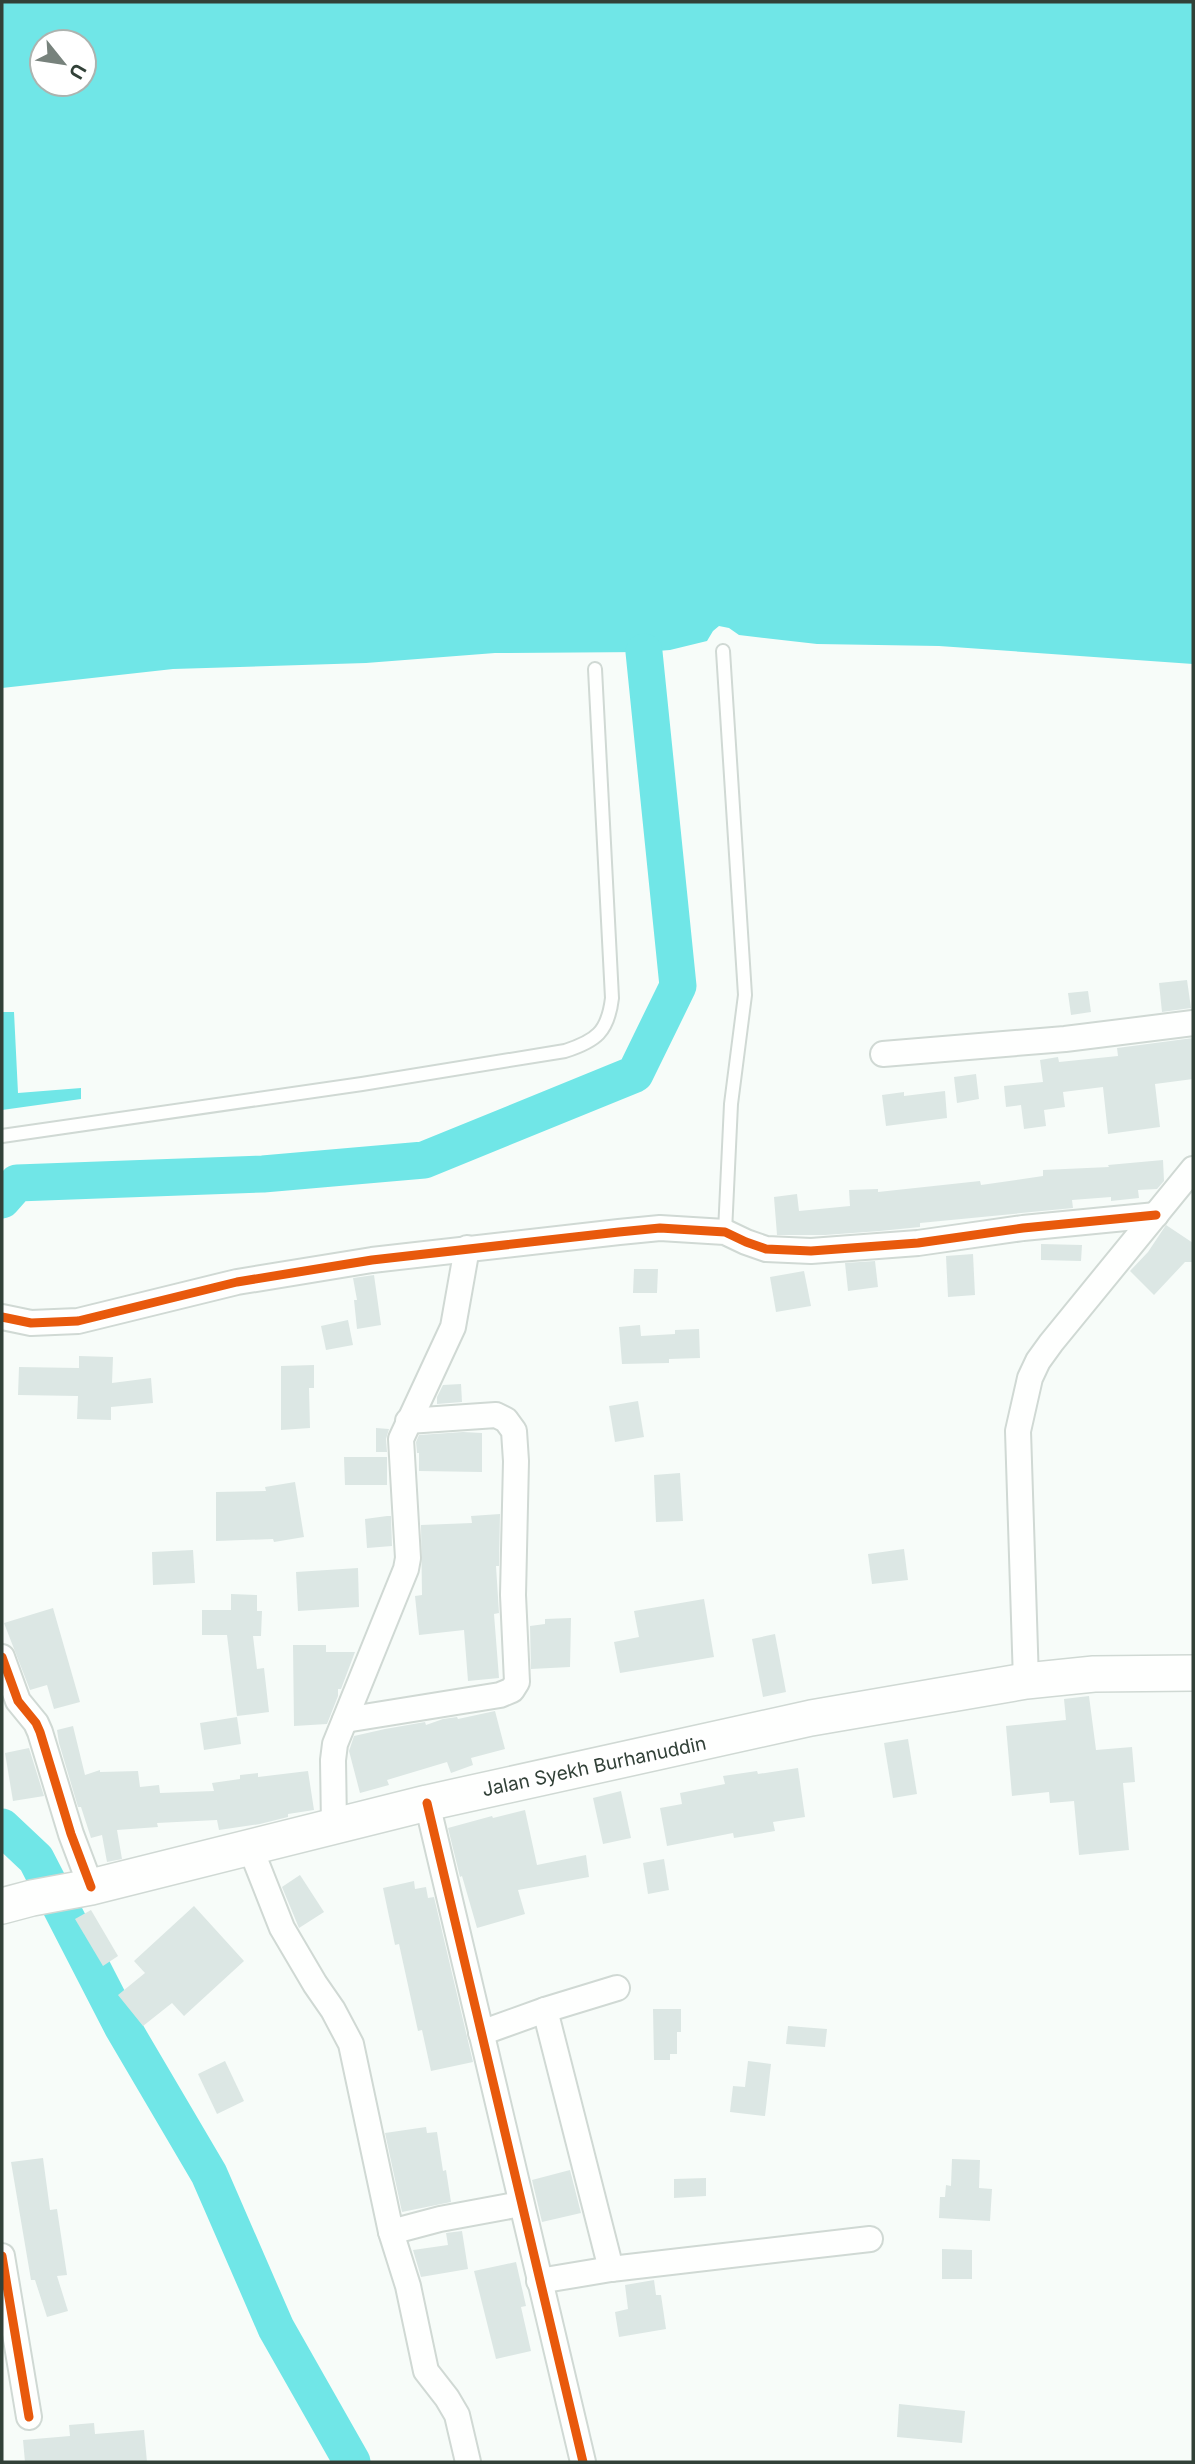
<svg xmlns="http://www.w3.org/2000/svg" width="1195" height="2464" viewBox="0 0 1195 2464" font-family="Inter,sans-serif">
	<rect width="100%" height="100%" fill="#f7fcf9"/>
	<g fill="#70e6e7" fill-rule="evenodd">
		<path d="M 2,2 L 1193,2 L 1193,664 L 939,646 L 817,644 L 739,635 L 729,628 L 719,626 L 713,631 L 707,641 L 670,650 L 644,652 L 495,653 L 366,663 L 173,669 L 2,688 ZM 42,42 L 84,42 L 84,84 L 42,84 Z"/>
		<polygon points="2,1012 14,1012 18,1093 81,1088 81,1099 2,1110"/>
	</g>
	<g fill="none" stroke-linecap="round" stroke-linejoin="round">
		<g stroke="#70e6e7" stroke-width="37">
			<polyline points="2,1200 17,1183 263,1174 424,1160 635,1074 678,986 644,652"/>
			<polyline points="2,1827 36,1859 122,2026 209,2174 276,2328 352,2462"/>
		</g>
	</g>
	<g fill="#dce7e4">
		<polygon points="1187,980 1191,1008 1162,1012 1159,983"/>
		<polygon points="1088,991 1091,1012 1071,1015 1068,993"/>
		<polygon points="1193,1038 1193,1079 1155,1084 1160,1127 1108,1134 1103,1087 1063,1092 1065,1107 1044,1110 1046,1126 1024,1129 1021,1105 1006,1107 1004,1086 1043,1082 1040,1060 1058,1057 1059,1062 1118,1056 1117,1048"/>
		<polygon points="976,1074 979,1099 957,1103 954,1077"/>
		<polygon points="945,1091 947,1118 886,1126 882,1095 904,1092 904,1096"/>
		<polygon points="1163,1160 1164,1181 1157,1189 1138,1190 1139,1198 1111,1201 1111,1197 1072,1200 1073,1208 920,1223 920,1227 880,1231 825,1235 777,1235 774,1197 797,1194 799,1211 850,1206 849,1190 878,1189 878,1192 980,1181 981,1185 1043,1176 1043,1170 1109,1167 1108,1165"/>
		<polygon points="1166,1225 1193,1243 1193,1262 1185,1262 1154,1295 1130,1271 1148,1252"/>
		<polygon points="1041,1244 1082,1245 1081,1261 1041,1260"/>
		<polygon points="973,1254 975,1295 948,1297 946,1256"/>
		<polygon points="875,1261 878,1287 848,1291 845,1263"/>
		<polygon points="634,1269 658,1269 657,1293 633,1293"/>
		<polygon points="804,1271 811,1306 776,1312 770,1277"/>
		<polygon points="374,1275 381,1325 357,1329 354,1300 357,1300 353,1278"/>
		<polygon points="348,1320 353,1345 326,1350 321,1326"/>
		<polygon points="640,1325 641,1336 675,1334 675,1330 699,1329 700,1358 669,1359 669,1363 622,1364 619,1327"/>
		<polygon points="79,1356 113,1357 112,1383 151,1378 153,1403 111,1407 111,1420 77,1419 78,1396 18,1395 19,1367 79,1368"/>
		<polygon points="314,1365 314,1388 309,1388 310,1428 281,1430 281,1366"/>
		<polygon points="461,1384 462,1402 437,1404 437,1397 443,1385"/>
		<polygon points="638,1401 644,1437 615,1442 609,1406"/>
		<polygon points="376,1428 389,1429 386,1439 387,1452 376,1452"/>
		<polygon points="463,1432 482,1433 482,1472 419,1471 419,1453 417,1453 416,1442 419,1435"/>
		<polygon points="344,1457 387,1457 387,1485 345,1485"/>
		<polygon points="680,1473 683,1521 656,1522 654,1475"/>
		<polygon points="295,1482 304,1537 274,1542 273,1539 216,1541 216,1492 266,1491 265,1487"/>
		<polygon points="500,1514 499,1566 496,1566 499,1613 494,1614 499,1678 468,1681 464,1630 419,1635 415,1596 422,1595 421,1525 472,1523 471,1516"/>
		<polygon points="387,1516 391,1516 392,1546 367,1548 365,1519"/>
		<polygon points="904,1549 908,1580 872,1584 868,1554"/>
		<polygon points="193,1550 195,1583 153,1585 152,1552"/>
		<polygon points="358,1568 359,1607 298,1611 296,1572"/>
		<polygon points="231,1594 257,1595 257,1611 262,1611 261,1636 253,1636 257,1669 264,1668 269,1712 237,1716 227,1635 202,1635 202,1610 231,1610"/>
		<polygon points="704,1599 714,1657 620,1673 614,1642 639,1637 634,1611"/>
		<polygon points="53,1608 80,1702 54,1709 47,1685 30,1690 4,1623"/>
		<polygon points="571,1618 570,1667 531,1669 530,1626 545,1624 545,1619"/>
		<polygon points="775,1634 786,1692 763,1697 752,1639"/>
		<polygon points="293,1645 326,1645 326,1652 355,1652 341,1689 338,1689 338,1696 327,1724 294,1726"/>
		<polygon points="1089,1696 1096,1750 1132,1747 1135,1782 1123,1783 1129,1850 1079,1855 1074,1801 1050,1803 1049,1792 1012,1796 1006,1726 1066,1720 1064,1699"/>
		<polygon points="495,1711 505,1749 471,1758 473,1765 451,1773 447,1762 387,1780 389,1785 360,1793 349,1751 354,1736 385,1729 425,1722 426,1725 443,1719 457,1717 458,1719"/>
		<polygon points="237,1717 241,1744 204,1750 200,1723"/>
		<polygon points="73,1726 85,1775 100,1770 100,1772 138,1771 140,1787 159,1785 160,1793 214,1791 212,1783 240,1779 240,1775 258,1773 258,1777 308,1771 314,1810 288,1814 288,1817 260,1824 219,1830 217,1820 157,1823 158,1827 117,1830 122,1859 107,1862 102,1835 91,1838 81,1807 78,1807 59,1743 57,1730"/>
		<polygon points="908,1739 917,1794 893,1798 884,1743"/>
		<polygon points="29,1748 44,1796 13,1801 5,1753"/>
		<polygon points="798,1768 805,1817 773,1822 775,1831 734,1838 733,1833 667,1846 660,1808 682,1804 680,1793 725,1784 723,1776 757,1771 758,1774"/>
		<polygon points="621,1791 631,1838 603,1844 593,1798"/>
		<polygon points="525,1810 537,1865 586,1855 589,1877 518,1890 525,1914 477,1928 462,1876 460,1877 448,1828 492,1816 493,1818"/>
		<polygon points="664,1859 669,1890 648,1894 643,1863"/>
		<polygon points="300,1875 324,1912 299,1928 282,1887"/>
		<polygon points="414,1881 415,1889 426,1887 428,1898 434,1897 473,2062 431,2071 422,2030 418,2031 399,1944 395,1945 383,1888"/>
		<polygon points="194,1906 244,1961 184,2016 172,2003 143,2026 118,1995 145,1973 134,1961"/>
		<polygon points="91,1910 118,1956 103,1966 75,1919"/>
		<polygon points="653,2009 681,2009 681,2032 677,2032 677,2054 670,2054 670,2060 654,2060"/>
		<polygon points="788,2026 827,2029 825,2047 786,2044"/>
		<polygon points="225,2061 244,2101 217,2114 198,2074"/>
		<polygon points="748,2061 771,2064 765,2116 730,2112 733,2086 745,2087"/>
		<polygon points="426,2127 427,2133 437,2132 443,2171 446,2170 451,2202 402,2212 385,2133"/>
		<polygon points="43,2158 50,2210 57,2209 67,2275 57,2276 68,2311 47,2317 35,2280 31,2280 11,2162"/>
		<polygon points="952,2159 980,2160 979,2188 992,2189 990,2221 939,2218 940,2197 945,2197 946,2185 951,2186"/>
		<polygon points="570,2170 581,2213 542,2222 532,2180"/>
		<polygon points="706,2178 706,2196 674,2198 674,2179"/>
		<polygon points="462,2231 468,2269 421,2277 413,2250 448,2245 446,2233"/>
		<polygon points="942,2249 972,2250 972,2279 942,2279"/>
		<polygon points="516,2262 526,2306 521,2307 531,2351 496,2359 474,2271"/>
		<polygon points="654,2280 656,2295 661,2295 666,2329 619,2337 615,2312 628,2309 625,2285"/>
		<polygon points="899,2404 965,2411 962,2443 897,2437"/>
		<polygon points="94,2423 95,2434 144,2430 147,2462 25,2462 23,2440 70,2436 69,2425"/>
	</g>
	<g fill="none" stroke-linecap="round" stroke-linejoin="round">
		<defs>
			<g id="lane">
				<polyline points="723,651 745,995 731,1104 725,1232"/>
				<path d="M 2,1136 L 362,1084 L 565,1051 C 596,1041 608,1032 612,998 L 595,669"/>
			</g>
			<g id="street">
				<polyline points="883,1054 1065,1039 1193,1023"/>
				<polyline points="2,1317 31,1323 78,1321 237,1282 372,1260 619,1232 660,1228 725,1232 746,1242 766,1249 811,1251 918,1243 1023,1228 1156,1215"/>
				<polyline points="2,1657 18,1701 36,1723 40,1732 71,1834 91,1887"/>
				<polyline points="1026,1681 1018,1431 1030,1378 1038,1361 1051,1343 1193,1169"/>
				<polyline points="345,1720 500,1695 512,1690 517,1682 513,1595 516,1461 514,1431 506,1420 496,1415 408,1421"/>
				<polyline points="427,1803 583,2462"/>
				<polyline points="334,1825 333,1760 335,1744 406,1569 408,1558 401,1439 453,1327 467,1248"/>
				<polyline points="250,1847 282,1928 315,1984 333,2010 351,2044 391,2232 408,2286 426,2371 447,2398 457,2415 468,2462"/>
				<polyline points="545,2010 611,2269"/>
				<polyline points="481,2033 545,2010 617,1988"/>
				<polyline points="391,2232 440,2219 521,2204"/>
				<polyline points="2,2256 29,2417"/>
				<polyline points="539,2281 611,2269 870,2239"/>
			</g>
			<polyline id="secondary" points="2,1906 32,1898 91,1887 427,1803 811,1718 1026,1681 1094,1674 1193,1673"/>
		</defs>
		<use href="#lane" stroke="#d0d9d4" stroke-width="16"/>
		<use href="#street" stroke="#d0d9d4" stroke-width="28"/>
		<use href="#secondary" stroke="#d0d9d4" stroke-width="38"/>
		<use href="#lane" stroke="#fefffe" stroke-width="12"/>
		<use href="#street" stroke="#fefffe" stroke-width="24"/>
		<use href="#secondary" stroke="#fefffe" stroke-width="35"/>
		<defs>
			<g id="cycleway">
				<polyline points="2,1317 31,1323 78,1321 237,1282 372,1260 619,1232 660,1228 725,1232 746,1242 766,1249 811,1251 918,1243 1023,1228 1156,1215"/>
				<polyline points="2,1657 18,1701 36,1723 40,1732 71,1834 91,1887"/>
				<polyline points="427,1803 583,2462"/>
				<polyline points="2,2256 29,2417"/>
			</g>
		</defs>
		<use href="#cycleway" stroke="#fff" stroke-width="13"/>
		<use href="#cycleway" stroke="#e8590c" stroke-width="9"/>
	</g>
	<g text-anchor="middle" stroke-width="7" stroke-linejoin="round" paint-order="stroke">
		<g font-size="19" fill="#324138" stroke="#fff">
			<text transform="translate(594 1766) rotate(-12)" y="7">Jalan Syekh Burhanuddin</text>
		</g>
	</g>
	<rect width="1195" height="2464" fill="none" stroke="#324138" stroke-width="7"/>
	<g transform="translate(63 63) rotate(120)"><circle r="33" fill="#ffffff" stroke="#adb3af" stroke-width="2"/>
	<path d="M0-5L12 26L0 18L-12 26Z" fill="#77827c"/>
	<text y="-10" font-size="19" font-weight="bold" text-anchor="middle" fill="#324138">U</text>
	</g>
</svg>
